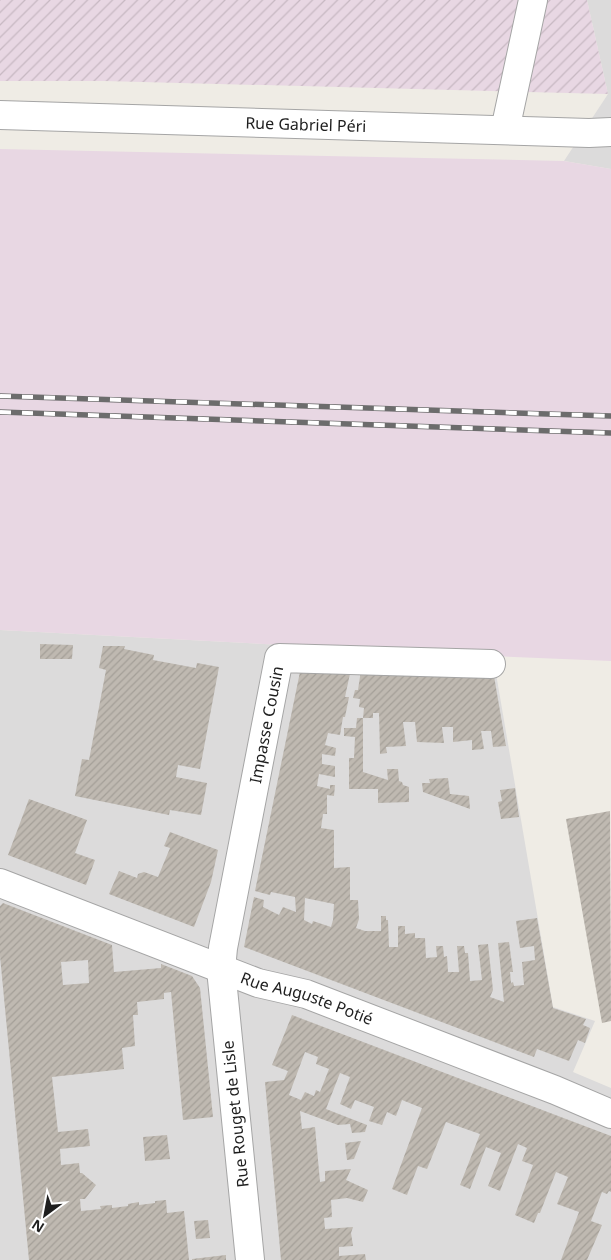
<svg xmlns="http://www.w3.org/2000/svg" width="611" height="1260" viewBox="0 0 611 1260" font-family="'Noto Sans',sans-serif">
	<defs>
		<pattern id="industrial-furrows" width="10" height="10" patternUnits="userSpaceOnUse" patternTransform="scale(1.25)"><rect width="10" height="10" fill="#e8d7e3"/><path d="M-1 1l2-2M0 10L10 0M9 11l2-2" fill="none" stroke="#c7b8c2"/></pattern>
		<pattern id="building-hatch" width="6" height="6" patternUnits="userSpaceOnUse" patternTransform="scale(1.25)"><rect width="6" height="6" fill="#bfb9b1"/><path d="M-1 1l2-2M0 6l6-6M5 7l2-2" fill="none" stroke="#a49f98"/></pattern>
	</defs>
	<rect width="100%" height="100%" fill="#efece5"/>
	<g fill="#dcdbdb">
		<polygon points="587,0 611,0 611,169 564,161 608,94"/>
		<polygon points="0,630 493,656 553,1007 595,1021 573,1072 611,1088 611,1260 0,1260"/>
	</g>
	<polygon fill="url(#industrial-furrows)" points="0,0 587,0 608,94 104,81 0,81"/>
	<polygon fill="#e8d7e3" points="0,149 564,161 611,169 611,661 493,656 0,630"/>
	<g fill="url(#building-hatch)" fill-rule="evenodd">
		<polygon points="40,644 73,645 72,659 40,659"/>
		<polygon points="103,646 125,646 124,649 154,655 153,660 196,668 197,663 219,667 200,769 178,765 176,777 207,783 201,815 170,810 169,815 75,796 82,759 89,760 106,670 99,668"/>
		<path d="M 301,667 L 351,669 L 345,697 L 349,697 L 345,717 L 343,717 L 340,735 L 328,733 L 325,745 L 336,748 L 335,756 L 322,754 L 322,764 L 335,766 L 335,777 L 319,774 L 317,786 L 330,789 L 330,785 L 335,785 L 334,796 L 327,795 L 327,814 L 323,814 L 321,828 L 334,830 L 334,868 L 350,867 L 350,900 L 358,900 L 359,919 L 356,928 L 365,931 L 381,931 L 381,916 L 386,916 L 386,920 L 388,920 L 389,947 L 398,947 L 398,926 L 405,926 L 405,934 L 415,933 L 415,938 L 425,938 L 426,958 L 437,957 L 436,946 L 443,946 L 444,957 L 447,956 L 448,972 L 459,972 L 457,946 L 464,946 L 465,953 L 468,953 L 470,981 L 482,980 L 478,945 L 488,944 L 493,990 L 490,997 L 504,1002 L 498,943 L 509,942 L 513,972 L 510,972 L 511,983 L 513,982 L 514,986 L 524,985 L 522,962 L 535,960 L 534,946 L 520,948 L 516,921 L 537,918 L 553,1008 L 586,1019 L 583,1025 L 590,1028 L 585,1043 L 578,1040 L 569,1061 L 537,1049 L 534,1057 L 244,947 L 254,897 L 264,900 L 263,907 L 279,915 L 283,907 L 296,912 L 295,897 L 271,892 L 270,895 L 255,891 ZM 305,898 L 334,904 L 333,920 L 331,927 L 313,921 L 312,924 L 304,920 Z"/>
		<polygon points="361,670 494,676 506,746 493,747 491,731 481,731 484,749 472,750 472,740 453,742 453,727 442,727 444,743 417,742 415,722 403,722 406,746 386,747 387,753 380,754 379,713 373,713 373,718 363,718 363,772 388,780 387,769 398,769 399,781 402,782 403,785 409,787 409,802 378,803 378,789 349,789 349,758 354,758 355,737 344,736 344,728 356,728 357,718 363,718 364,708 359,707 360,699 353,698 355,690 358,690"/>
		<polygon points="448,778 450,794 469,796 470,809 423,792 422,783 430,783 429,779"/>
		<polygon points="515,788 519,817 501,819 498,802 502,801 500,790"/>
		<polygon points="29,799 87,820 75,853 95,860 86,885 8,855"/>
		<polygon points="610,811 611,1021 602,1023 566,819"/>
		<polygon points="170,832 218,850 211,882 194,927 109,894 119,871 137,878 138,874 144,872 158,877 170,848 164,846"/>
		<path d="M 3,903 L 112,945 L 114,972 L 161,968 L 161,964 L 192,976 L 200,988 L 213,1117 L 183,1120 L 171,992 L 164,993 L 164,999 L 137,1002 L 138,1015 L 133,1015 L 135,1046 L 122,1048 L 124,1069 L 52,1077 L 58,1132 L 88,1129 L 90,1146 L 60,1149 L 61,1165 L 79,1163 L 80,1173 L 82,1173 L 96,1185 L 85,1199 L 80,1199 L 81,1211 L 101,1209 L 100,1206 L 112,1205 L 112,1208 L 128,1206 L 128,1204 L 139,1202 L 139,1205 L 155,1203 L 155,1201 L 166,1200 L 167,1213 L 184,1211 L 189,1260 L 29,1260 L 0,956 L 0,906 ZM 88,960 L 89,983 L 63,985 L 61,962 Z"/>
		<path d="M 292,1015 L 611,1136 L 611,1192 L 609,1191 L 607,1194 L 602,1192 L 591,1221 L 602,1225 L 587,1260 L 561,1260 L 579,1212 L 557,1204 L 568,1177 L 556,1172 L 540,1213 L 538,1213 L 534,1223 L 515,1215 L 533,1165 L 522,1161 L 527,1148 L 518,1144 L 500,1191 L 488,1186 L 501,1153 L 486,1147 L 470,1189 L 460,1185 L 480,1134 L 446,1122 L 427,1169 L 418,1166 L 407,1195 L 392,1189 L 422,1108 L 402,1100 L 396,1116 L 387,1112 L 382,1125 L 369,1121 L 374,1107 L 355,1100 L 351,1109 L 340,1104 L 350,1077 L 340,1073 L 326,1109 L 367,1125 L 365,1132 L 352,1133 L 350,1124 L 338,1125 L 300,1111 L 302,1129 L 315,1127 L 320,1182 L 325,1181 L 325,1171 L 351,1169 L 346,1180 L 368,1190 L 363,1202 L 347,1198 L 331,1200 L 332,1217 L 324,1218 L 325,1229 L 353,1227 L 351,1233 L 353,1246 L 339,1247 L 339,1256 L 365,1254 L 366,1260 L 281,1260 L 265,1082 L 284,1080 L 288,1071 L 272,1065 ZM 305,1052 L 318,1057 L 316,1064 L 329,1069 L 320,1092 L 316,1090 L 314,1096 L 305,1092 L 301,1100 L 289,1095 Z"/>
		<polygon points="167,1135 170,1159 145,1161 143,1137"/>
		<polygon points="361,1141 354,1159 347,1160 345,1143"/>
		<polygon points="208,1220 210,1238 196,1239 194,1221"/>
		<polygon points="226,1255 226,1260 192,1260 192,1259"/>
	</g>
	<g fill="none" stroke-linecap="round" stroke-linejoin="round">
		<defs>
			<g id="minor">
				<path id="s1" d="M 0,115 L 589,133 L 611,132"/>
				<polyline points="505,130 533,0"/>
				<path id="s2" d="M 0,883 L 258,983 L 306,994 L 555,1090 L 611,1114"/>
				<path id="s3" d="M 250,1260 L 221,969 L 223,948 L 279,658 L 491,664"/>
			</g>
		</defs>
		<use href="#minor" stroke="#a5a5a5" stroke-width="30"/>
		<use href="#minor" stroke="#fff" stroke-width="28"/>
		<defs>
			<g id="rail">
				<polyline points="0,396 611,416"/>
				<polyline points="0,412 611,433"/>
			</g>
		</defs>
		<use href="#rail" stroke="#6c6c6c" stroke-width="5.5"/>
		<use href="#rail" stroke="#fff" stroke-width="4" stroke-dasharray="11" stroke-linecap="butt"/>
	</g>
	<g text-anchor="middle" stroke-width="4.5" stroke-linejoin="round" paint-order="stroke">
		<g font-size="16" fill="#1e1e1e" stroke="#fff">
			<text dy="6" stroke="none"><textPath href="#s1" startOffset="306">Rue Gabriel Péri</textPath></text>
			<text dy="6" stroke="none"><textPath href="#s3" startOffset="541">Impasse Cousin</textPath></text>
			<text dy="6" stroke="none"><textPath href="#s2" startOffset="328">Rue Auguste Potié</textPath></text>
			<text transform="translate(235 1114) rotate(-96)" y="6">Rue Rouget de Lisle</text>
		</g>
	</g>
	<g transform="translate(45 1215) rotate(212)" stroke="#ffffff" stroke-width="4" paint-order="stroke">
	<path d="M0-4L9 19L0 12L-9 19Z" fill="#1e1e1e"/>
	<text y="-8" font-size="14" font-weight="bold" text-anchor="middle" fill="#1e1e1e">N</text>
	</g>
</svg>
